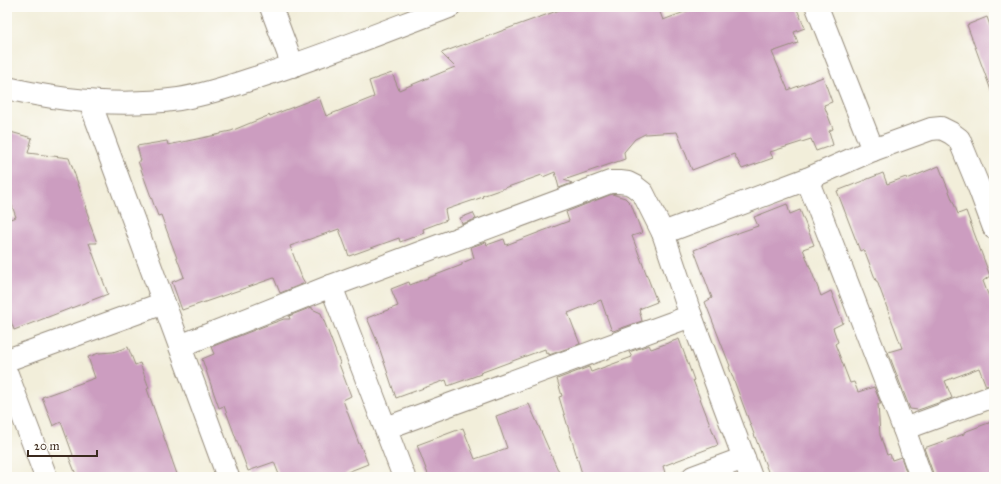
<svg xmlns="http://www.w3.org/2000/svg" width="1001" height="484" viewBox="0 0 1001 484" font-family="'IM FELL Great Primer',serif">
	<rect width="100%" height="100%" fill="#fdfcf7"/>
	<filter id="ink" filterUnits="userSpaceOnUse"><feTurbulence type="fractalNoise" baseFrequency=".025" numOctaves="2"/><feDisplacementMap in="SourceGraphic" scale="8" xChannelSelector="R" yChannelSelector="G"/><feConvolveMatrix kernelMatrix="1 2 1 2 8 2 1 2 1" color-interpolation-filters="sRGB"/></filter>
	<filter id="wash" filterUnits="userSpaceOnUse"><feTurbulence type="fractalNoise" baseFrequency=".012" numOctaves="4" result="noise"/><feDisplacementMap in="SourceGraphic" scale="16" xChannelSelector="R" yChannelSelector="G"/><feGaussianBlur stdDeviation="0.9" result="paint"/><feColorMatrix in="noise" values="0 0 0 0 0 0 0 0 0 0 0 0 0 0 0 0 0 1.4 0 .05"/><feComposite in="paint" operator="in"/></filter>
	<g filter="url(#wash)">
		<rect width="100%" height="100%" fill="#f2eeda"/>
		<g id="blocks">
			<g fill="#cc9dc0">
				<polygon points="568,7 658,7 663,20 698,7 796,7 805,28 794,32 798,43 772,52 788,90 823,77 832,102 824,105 833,129 829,131 833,145 816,151 811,139 770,152 773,158 742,169 734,154 692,170 677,132 645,134 635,139 624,152 625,159 564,180 572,183 559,188 555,172 543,177 542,175 482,196 483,197 445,210 447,220 423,229 424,233 400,242 399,238 349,256 339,229 290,246 302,278 305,283 280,293 274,278 182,310 172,282 184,277 161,215 158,216 138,161 141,161 137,146 167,141 168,145 221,134 221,133 231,131 270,115 270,116 319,97 326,116 374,97 369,81 392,73 399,90 455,67 441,53 465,44 465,45 512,27"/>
				<polygon points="987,17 994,37 994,93 992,93 967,25"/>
				<polygon points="7,131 32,138 28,153 69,158 86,206 85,207 89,218 88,219 97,243 89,243 108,294 14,330 7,310 7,220 16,217 7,192"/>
				<polygon points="939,166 958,214 966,211 990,276 983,281 994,310 994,384 986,386 979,368 945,381 952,398 918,410 910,409 888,352 902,348 877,281 876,281 864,249 860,251 837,191 883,173 887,184 906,177 907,179"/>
				<polygon points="612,194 625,198 631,204 642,233 632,236 657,302 639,309 642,321 613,331 611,329 601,300 568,313 580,344 549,355 549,353 546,354 545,349 480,373 481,374 448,386 446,380 396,398 377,341 367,318 398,306 391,289 409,282 410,285 462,265 462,263 474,258 471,247 486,242 487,245 504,239 506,245 569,221 566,212"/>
				<polygon points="787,204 790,214 800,210 814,245 803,249 821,296 831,291 843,323 833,328 838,342 835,344 850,383 854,382 858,392 874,387 881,404 878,404 880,435 887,455 890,454 892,460 901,457 908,477 770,477 729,367 730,366 705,302 712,298 694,250 726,237 758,226 754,217"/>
				<polygon points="473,213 476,219 462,224 460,218"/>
				<polygon points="312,307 312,309 321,313 340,363 339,364 351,396 343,400 359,444 360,444 368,464 345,473 346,477 280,477 274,462 248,471 224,406 219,408 202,359 214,354 211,347 262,327 284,319 290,319 289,316"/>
				<polygon points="679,339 694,380 693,380 718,445 663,466 665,473 654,477 583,477 559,397 562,396 557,379 589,367 591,372 632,357 629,352 649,345 651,349"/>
				<polygon points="128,347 135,365 140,363 149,388 147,389 178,477 77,477 69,457 73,455 61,422 53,426 42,397 95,378 88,357 99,353 113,352"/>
				<polygon points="529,404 561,477 429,477 417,445 463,428 475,459 507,448 496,416"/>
				<polygon points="994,421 994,477 933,477 933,473 924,448 964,434 964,432"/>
			</g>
		</g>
	</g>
	<g filter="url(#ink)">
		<use href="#blocks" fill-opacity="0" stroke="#968c7c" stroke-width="1"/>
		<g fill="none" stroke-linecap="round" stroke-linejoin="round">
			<defs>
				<g id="minor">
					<polyline points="271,7 293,66"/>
					<polyline points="817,7 873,150"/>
					<polyline points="90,102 228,477"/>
					<polyline points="807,179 904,429 921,477"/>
					<polyline points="663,233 807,179 873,150 931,129 941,128 951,133 959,139 980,190 994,228"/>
					<polyline points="331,286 404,477"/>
					<polyline points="180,346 331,286 610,182 620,182 628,183 634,186 643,193 663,233 691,316 751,477"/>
					<polyline points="7,360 164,303"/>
					<polyline points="7,374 46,477"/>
					<polyline points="386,428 691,316"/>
					<polyline points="904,429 994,396"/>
					<polyline points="693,477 744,458"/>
				</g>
				<path id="major" d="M 7,88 C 62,101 122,107 179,99 C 204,95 228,87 252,79 C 319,58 383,32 449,7"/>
			</defs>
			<use href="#minor" stroke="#968c7c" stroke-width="24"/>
			<use href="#major" stroke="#968c7c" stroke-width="24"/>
			<use href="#minor" stroke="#fff" stroke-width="22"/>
			<use href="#major" stroke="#fff" stroke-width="22"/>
		</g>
	</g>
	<rect width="1001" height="484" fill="none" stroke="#fdfcf7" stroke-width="24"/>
	<path d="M28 450v6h69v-6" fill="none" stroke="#3b2a1e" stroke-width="2"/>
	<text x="34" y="450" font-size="12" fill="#3b2a1e" stroke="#fdfcf7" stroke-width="3" paint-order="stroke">20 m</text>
</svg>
